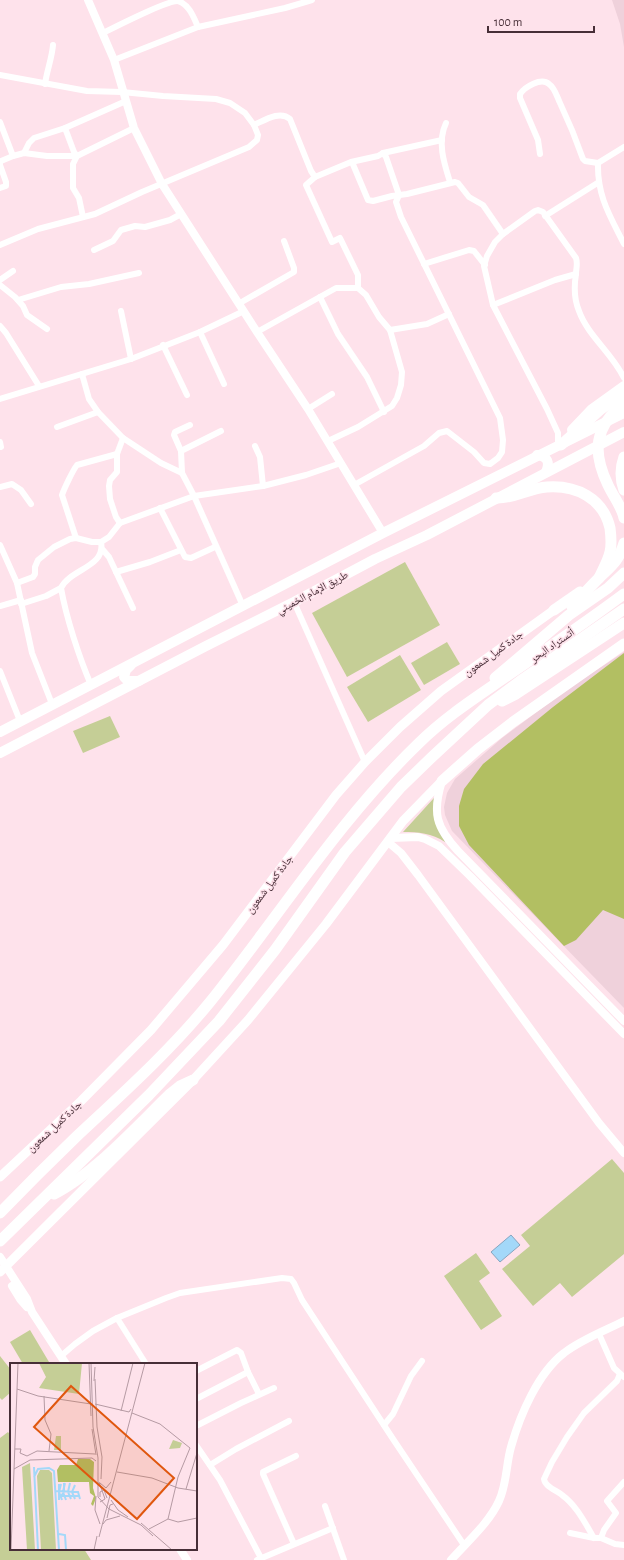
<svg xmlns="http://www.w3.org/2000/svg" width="624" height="1560" viewBox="0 0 624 1560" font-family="'Alegreya Sans','Noto Naskh Arabic',sans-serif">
	<rect width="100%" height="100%" fill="#fee2eb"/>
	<g fill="#efd1db">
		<polygon points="612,0 624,0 624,47 620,24"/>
		<polygon points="624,652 624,1008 452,831 445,815 444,807 447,793 455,779 502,738 569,688"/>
	</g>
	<g fill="#c5ce96">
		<polygon points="405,562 440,625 347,677 312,613"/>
		<polygon points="447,642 460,664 424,685 411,663"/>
		<polygon points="400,655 421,690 368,722 347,687"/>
		<polygon points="110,716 120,737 83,753 73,731"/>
		<path d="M 434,798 L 445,842 C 432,833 418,832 403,832 Z"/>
		<polygon points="612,1159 624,1173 624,1254 572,1297 560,1283 533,1306 502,1269 530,1246 521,1235"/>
		<polygon points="476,1253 490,1273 479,1281 502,1316 481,1330 444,1276"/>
		<polygon points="30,1330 49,1362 45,1364 23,1364 10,1342"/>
		<polygon points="0,1356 11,1370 11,1392 2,1400 0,1398"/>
		<polygon points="8,1432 11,1436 11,1549 84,1549 91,1560 0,1560 0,1438"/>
	</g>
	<polygon fill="#b2bf62" points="624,653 624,919 603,910 576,940 564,946 469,845 459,826 459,806 464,789 483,764 553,707"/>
	<polygon fill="#a3d8f9" stroke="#87a5bf" points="511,1235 520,1245 500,1262 491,1252"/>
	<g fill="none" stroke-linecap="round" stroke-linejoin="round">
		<g stroke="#fff" stroke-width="6">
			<path d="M 103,33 C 115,27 168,0 178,1 C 189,4 194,18 198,27"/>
			<polyline points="114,60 198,27 285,8 312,0"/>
			<polyline points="0,75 87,91 122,92 163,96 216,99 230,103 245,113 254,125 258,135 257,140 249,147 142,192 95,214 38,229 0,245"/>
			<path d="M 45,84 C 47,70 52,58 53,45"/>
			<polyline points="0,122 13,156"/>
			<path d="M 446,123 C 437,142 444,163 450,182"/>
			<path d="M 254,125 C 265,120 280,110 290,119 L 311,171 L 315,177 L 351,162 L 378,156 L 383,153 L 386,157 L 399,195 L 396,202 L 401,217 L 500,418 L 503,440 L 502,452 L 498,458 L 490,464 L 484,463 L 474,452 L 447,431 L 439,433 L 424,446 L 354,485"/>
			<polyline points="65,128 74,152 77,156 73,164 73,188 79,198 83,217"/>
			<path d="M 624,147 L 598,163 C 597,196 610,216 624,244"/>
			<polyline points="24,153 29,143 34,138 65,128 126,101"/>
			<polyline points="383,153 442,140"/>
			<path d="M 540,154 L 538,140 L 520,98 L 520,94 C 525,87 541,77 549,84 C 555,88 557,97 560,103 C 569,122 576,139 583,159 L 585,161 L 598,163"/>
			<polyline points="352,162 368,200 373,201 392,196 407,194 455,182 458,183 469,197 483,205 503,234"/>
			<polyline points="0,163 1,161 13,156 24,153 47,156 77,156 134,128"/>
			<polyline points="0,165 6,182 6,186 0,188"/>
			<polyline points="315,177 306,185 332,242 340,238 358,275 358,288"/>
			<polyline points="545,216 599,182"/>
			<polyline points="94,250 113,241 121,230 135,226 145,227 170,220 181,214"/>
			<polyline points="424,264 469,250 474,251 485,265"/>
			<polyline points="0,280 13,271"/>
			<polyline points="0,285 15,297 23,306 27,315 47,329"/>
			<polyline points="320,297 338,334 367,377 384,412"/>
			<polyline points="18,300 61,287 89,284 139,273"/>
			<polyline points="240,303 294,272 294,268 284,241"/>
			<polyline points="493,305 555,280 576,274"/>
			<polyline points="121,311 131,359"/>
			<polyline points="0,326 6,333 39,386"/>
			<polyline points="390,330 427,324 449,314"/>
			<polyline points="200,332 224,384"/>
			<polyline points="257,332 336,288 358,288 366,295 379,317 390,330 402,372 401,385 397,398 392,406 358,427 328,441"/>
			<polyline points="163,345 187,395"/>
			<polyline points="82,374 89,399 98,412 123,438 161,463 182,473 194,496 243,606"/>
			<polyline points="0,399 131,359 200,332 244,311"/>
			<polyline points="308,409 332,394"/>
			<polyline points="57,427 98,412"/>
			<polyline points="0,442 1,447"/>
			<path d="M 558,445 L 558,433 L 547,409 L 493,305 L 484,266 L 487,256 L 495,242 L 503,234 L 535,211 L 538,210 L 543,212 L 576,258 C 578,264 576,268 576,274 C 574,286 574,299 579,311 C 588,336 612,353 624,378"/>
			<polyline points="255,446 260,457 263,486"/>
			<polyline points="181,451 174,435 175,432 190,425"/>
			<polyline points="182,473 181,451 221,431"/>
			<polyline points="0,487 12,484 21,490 31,504"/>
			<polyline points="160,508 185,557 191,558 215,547"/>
			<polyline points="120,523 116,517 110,499 109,486 110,480 117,472 117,454 123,438"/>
			<path d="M 76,538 L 62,495 C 64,489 73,470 77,465 L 117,454"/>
			<polyline points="0,545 17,583 32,653 52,704"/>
			<polyline points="103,550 109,557 133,608"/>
			<polyline points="116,572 150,562 181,550"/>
			<polyline points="17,583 33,577 35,574 35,567 38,560 54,547 70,539 76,538 92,542 101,542"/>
			<polyline points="294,602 365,762"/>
			<polyline points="21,604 46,596 61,588"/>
			<polyline points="0,606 21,600"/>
			<polyline points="0,671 20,721"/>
			<path d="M 91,685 C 79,657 66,617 61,588 C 70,569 106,567 101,542 L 109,537 L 120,523 L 194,496 L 263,486 L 306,475 L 341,463"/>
			<polyline points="117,1318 146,1364"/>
			<polyline points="599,1334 614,1368 624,1377"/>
			<polyline points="61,1356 75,1344 93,1331 117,1318 166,1298 180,1293 282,1278 291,1279 294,1283 302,1300 393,1439 464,1545"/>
			<polyline points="196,1371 237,1350 241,1353 248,1372 196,1399"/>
			<polyline points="248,1372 259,1394"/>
			<polyline points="384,1425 393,1414 411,1376 422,1361"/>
			<polyline points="196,1426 241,1403 274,1388"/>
			<polyline points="196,1445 220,1480 261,1558"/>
			<polyline points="210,1465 236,1449 289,1421"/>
			<polyline points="325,1506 344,1560"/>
			<polyline points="570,1533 594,1538 601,1538 615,1544 624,1545"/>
			<path d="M 594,1538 C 585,1523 577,1506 562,1495 C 556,1490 545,1487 544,1479 L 552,1462 L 567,1437 L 584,1413 L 617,1381 L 620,1374"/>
			<polyline points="601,1538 604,1530 616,1513 607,1501 624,1482"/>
			<polyline points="294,1544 263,1474 263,1472 296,1456"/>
			<polyline points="257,1560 333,1528"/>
		</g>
		<g stroke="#fff" stroke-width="8">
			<polyline points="88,0 114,60 134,128 162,184 257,332 308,409 383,533"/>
			<path d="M 442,781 C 432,813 436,827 458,851 L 624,1021"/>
			<polyline points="391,838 418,837 425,839 439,846 470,876 624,1034"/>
			<polyline points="388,842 401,853 418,875 599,1123 624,1153"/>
			<polyline points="0,1257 27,1299 32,1312 66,1364"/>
			<polyline points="12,1286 20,1299 27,1307"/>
			<polyline points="180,1549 187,1560"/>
			<path d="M 451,1560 C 467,1542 489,1523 499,1501 C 507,1484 506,1464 511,1447 C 520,1415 538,1373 564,1353 C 580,1340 606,1330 624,1321"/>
		</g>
		<g stroke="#fff" stroke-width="9">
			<polyline points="0,1177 81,1101 151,1030 223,945 336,795 365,762 400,727 441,691 554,610"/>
			<polyline points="0,1272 193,1080 248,1020 326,924 403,821 442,781"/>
		</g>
		<g stroke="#fff" stroke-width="10">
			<polyline points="572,430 592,409 624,386"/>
			<path d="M 537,455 C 548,456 550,463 546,472"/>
			<polyline points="131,665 126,670 124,677 128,681 139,681"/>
			<polyline points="0,732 383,533 624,413"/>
			<polyline points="0,753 206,646 294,602 375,559 427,535 624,432"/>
		</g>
		<g stroke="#fff" stroke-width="11">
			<path d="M 624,403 C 594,427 592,452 608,485 C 613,496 622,507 624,518"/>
			<polyline points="561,445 601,409 624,393"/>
			<path d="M 624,457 C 620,468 620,479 624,490"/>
			<path d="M 496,498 C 514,499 529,488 547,487 C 576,485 603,498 610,528 C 611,536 612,544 610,552 C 608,561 603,569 599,578"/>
			<path d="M 572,607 C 580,598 589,588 598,579 C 611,566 618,563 624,543"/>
			<polyline points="554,610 580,592"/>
			<polyline points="495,678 569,615 608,588 624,573"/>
			<polyline points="502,701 516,694 624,623"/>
			<polyline points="442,781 478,749 513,722 624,644"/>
			<path d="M 54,1194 C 95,1173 137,1126 170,1094 L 180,1086 L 193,1080"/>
			<path d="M 0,1213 C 25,1187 50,1162 76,1137 C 122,1094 170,1051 210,1002 C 279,916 339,820 419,743 C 444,718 475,698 504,678 C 544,651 585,623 624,594"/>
			<polyline points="0,1241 149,1095 219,1021 275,950 345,852 401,787 432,757 488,705 523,679 624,609"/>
		</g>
	</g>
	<g text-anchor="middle" stroke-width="3" stroke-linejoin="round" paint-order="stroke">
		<g font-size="11" fill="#472e37" stroke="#fee2eb">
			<text transform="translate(312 592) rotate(-28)" y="4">طريق الإمام الخميني</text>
			<text transform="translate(552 645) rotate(-35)" y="4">أتستراد البحر</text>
			<text transform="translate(493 653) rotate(-36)" y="4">جادة كميل شمعون</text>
			<text transform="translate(269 884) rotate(-53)" y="4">جادة كميل شمعون</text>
			<text transform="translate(54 1126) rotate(-43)" y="4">جادة كميل شمعون</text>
		</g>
	</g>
	<g transform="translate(10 1363)">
		<rect width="187" height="187" fill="#fee2eb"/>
		<path d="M 29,0 L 72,0 L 69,31 L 29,25 L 36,14 ZM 46,73 L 51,73 L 51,87 L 44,87 ZM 163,77 L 172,80 L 170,85 L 159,86 ZM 20,100 L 25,187 L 17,187 L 12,104 ZM 30,107 L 39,107 L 42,110 L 46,187 L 31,187 L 27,113 Z" fill="#c5ce96"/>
		<path d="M 68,96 L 80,96 L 84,99 L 83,125 L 86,135 L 83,143 L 81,141 L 84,133 L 80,130 L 79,119 L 48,119 L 47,107 L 50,102 L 66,102 Z" fill="#b2bf62"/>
		<path fill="none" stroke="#a3d8f9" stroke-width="2" d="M 24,104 L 28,187M 24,114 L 28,106 L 39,105 L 44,108 L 49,187M 55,120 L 53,129 L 56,137M 60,120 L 58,129 L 61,136M 49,121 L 49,137M 51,121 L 49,129 L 52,137M 65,122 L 62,129 L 65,136M 46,128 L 68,129 L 70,136M 51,133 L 69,133M 51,133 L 54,129 L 54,120M 49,171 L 55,172 L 56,187"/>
		<path fill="none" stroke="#b59aa3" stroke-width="1" d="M 79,0 L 81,53M 81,0 L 83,64 L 88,95 L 88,134 L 99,146 L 131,162 L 143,173M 85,16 L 87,64 L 92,94 L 91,116M 84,18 L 85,4M 7,26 L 28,33 L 81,41M 34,33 L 35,57 L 41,71 L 39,88M 85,41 L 119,49 L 121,46M 111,48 L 123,0M 122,50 L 150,61 L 180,85 L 168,114 L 158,156 L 139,166M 82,66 L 86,92M 5,86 L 11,86 L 10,90 L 17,93 L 27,88 L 85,91M 4,106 L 20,97 L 82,95 L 86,98M 107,109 L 142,115 L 168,125 L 187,128M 89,119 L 95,136 L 90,139M 90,120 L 96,125 L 101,119M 176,126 L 187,90M 86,133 L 85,147 L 90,161M 90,134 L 90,129 L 94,127 L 97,135M 101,137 L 108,147 L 118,154M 97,155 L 100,142 L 103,141M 158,156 L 168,159 L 187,155M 131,160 L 162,187M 93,161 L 96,157 L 110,153M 89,174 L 135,0M 1,187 L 8,0M 84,187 L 87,173"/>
		<path fill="#e0570e" fill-opacity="0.15" stroke="#e0570e" stroke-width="2" d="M 61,23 L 164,115 L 127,156 L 24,64 Z"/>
		<rect width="187" height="187" fill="none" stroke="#472e37" stroke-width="2"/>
	</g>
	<path d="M488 26v6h106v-6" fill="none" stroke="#472e37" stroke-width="2"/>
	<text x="494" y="26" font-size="12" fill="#472e37" stroke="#fee2eb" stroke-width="3" paint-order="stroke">100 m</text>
</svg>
